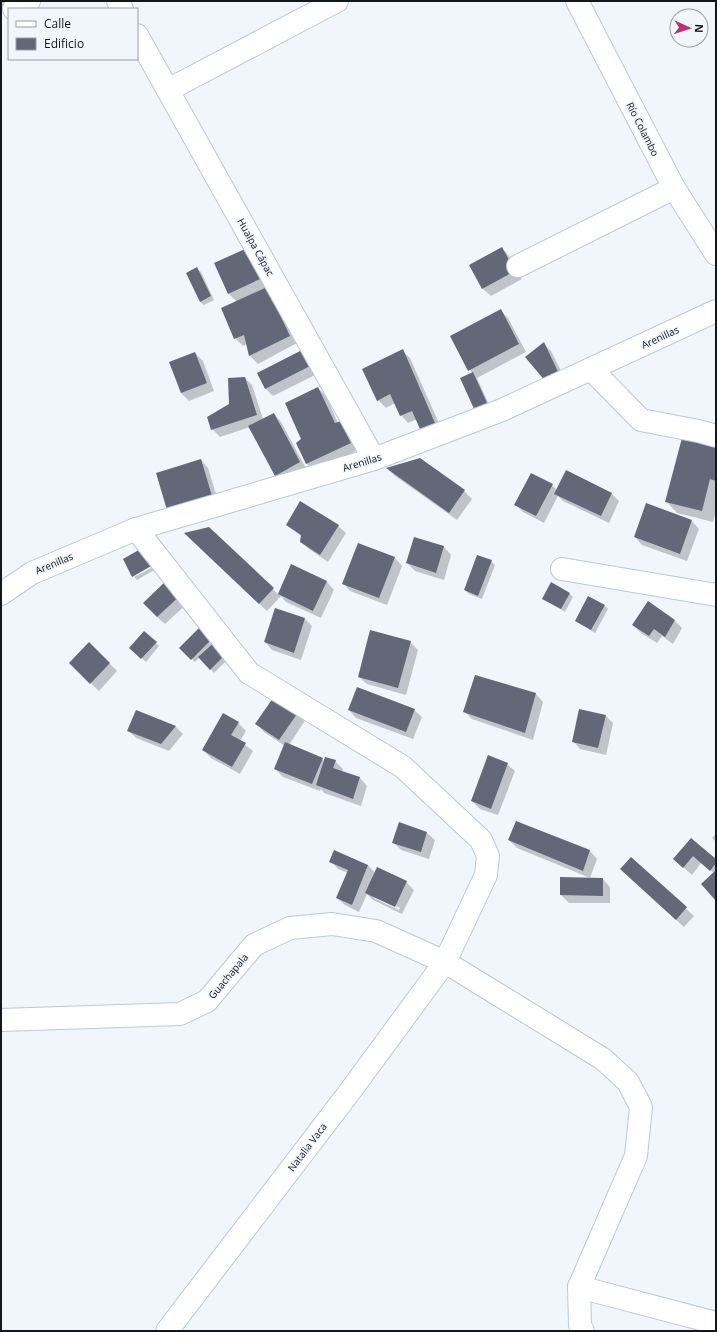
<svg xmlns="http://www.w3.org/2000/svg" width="717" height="1332" viewBox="0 0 717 1332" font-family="'Open Sans',sans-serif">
	<rect width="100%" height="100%" fill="#f0f6fc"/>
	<g fill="#0003" fill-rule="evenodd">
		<polygon points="1,1 12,1 12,2 1,7"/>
		<polygon points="502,248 509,256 522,279 491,296 483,289 470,266"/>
		<polygon points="253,257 297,343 258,364 250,356 247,344 243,346 235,338 237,302 229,294"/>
		<polygon points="197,269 201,272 214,300 204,305 200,302"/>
		<polygon points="500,310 508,318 526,352 477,378 491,409 476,411 472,373 451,336"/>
		<polygon points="543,343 551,351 567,383 554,389"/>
		<polygon points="304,351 319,373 273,396 265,388"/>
		<polygon points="402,351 410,358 442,430 429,437 421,429 417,419 408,423 401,415 395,403 386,408 378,400"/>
		<polygon points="195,353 203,361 214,391 189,401 181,393 170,363"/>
		<polygon points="245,378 252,385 263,419 274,414 281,422 307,470 283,483 275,475 250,427 220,437 212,429 230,404"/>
		<polygon points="318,388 326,396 338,423 349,430 358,450 315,472 307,464 297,443 303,439"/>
		<polygon points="716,445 716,511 713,522 677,513 666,501"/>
		<polygon points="201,460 208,468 219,504 176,517"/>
		<polygon points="388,469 464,491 472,499 457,520 395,476"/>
		<polygon points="552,485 557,490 612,494 619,501 609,523 563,501 558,496 544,523 523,512 516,505"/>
		<polygon points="692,521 699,529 687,561 642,545 635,537"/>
		<polygon points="287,524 338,526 346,533 328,562 309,549 301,541 302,537"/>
		<polygon points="208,528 278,594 292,566 327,582 334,590 321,618 286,602 281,596 267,611 193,540"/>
		<polygon points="415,539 444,547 451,555 444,580 415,571 407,563"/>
		<polygon points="358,544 395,558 402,566 387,605 350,591 343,583"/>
		<polygon points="491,561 495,565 482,599 469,594 465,590"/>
		<polygon points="155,566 156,569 137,580 134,577"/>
		<polygon points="169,580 190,601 165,624 157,617"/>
		<polygon points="570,594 573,597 565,612 543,599"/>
		<polygon points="648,603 675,621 682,628 673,644 662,636 657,643 641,633 633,625"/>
		<polygon points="605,606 608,609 595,633 576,621"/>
		<polygon points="305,619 312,626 301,660 272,650 265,642"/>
		<polygon points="202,627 232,655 214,673 200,657 195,662 181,648"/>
		<polygon points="145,632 159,646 146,662 131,648"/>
		<polygon points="410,642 418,650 406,695 367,684 359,677"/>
		<polygon points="89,643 117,671 99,691 70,663"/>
		<polygon points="536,694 543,702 533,740 472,719 464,711"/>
		<polygon points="275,696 306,719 289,745 325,761 335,761 343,769 342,772 360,778 367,786 361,806 324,793 321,789 320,791 283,777 275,769 285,746 264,732 257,724"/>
		<polygon points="349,710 414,710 422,717 413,739 356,718"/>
		<polygon points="136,711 176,727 183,734 169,751 136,738 129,731"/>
		<polygon points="606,716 613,723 606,755 580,749 573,741"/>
		<polygon points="238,723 246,731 240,741 253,751 240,774 211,758 203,750"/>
		<polygon points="507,764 515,771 498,815 480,809 472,801"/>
		<polygon points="517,822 590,851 597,859 590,878 517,848 509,840"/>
		<polygon points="399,824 427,833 435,840 429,859 401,850 393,842"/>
		<polygon points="716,834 716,842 712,838"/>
		<polygon points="691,839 716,860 716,899 714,873 701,863 692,875 674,859"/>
		<polygon points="631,858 694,916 684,927 629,877"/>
		<path d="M 331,861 L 368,865 L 375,873 L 406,882 L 414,890 L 402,914 L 373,900 L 367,894 L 359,912 L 345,905 L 337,898 L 348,873 L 338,869 ZM 374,896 L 400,908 L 399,910 L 374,898 Z"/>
		<polygon points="603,879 610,887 610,903 569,903 561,895"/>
	</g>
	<g fill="#636878">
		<polygon points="502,247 515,271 482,289 469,265"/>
		<polygon points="245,249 260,279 228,294 214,263"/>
		<polygon points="197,267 211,296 200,302 186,273"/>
		<polygon points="267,287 290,336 249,356 244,335 234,339 221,308"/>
		<polygon points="501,309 519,344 468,371 450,336"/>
		<polygon points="544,342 560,376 546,382 525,357"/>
		<polygon points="304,349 312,365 265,389 257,373"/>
		<polygon points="403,349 435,423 420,429 412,411 400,416 390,394 377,401 362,369"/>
		<polygon points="195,352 207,383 181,393 169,362"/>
		<polygon points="473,372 488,405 475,411 460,378"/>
		<polygon points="245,377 257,415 211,430 207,417 229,404 228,378"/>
		<polygon points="318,387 335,423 341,421 351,443 306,464 296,443 301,439 285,403"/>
		<polygon points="274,413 300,462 275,476 248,426"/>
		<polygon points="683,434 716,444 716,481 710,479 702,511 665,502"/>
		<polygon points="420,458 465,490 449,513 386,468"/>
		<polygon points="201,459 212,496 167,510 156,473"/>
		<polygon points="566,470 612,493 601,516 554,494"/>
		<polygon points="531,473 553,484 536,516 514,505"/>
		<polygon points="300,501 339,525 320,555 300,542 301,535 286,525"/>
		<polygon points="646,503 692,520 680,554 634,537"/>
		<polygon points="209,527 274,588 259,604 184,533"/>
		<polygon points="414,537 444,546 436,573 406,563"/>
		<polygon points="358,543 395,557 379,598 342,584"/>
		<polygon points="144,547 153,565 132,577 123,559"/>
		<polygon points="477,555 492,560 478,596 464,590"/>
		<polygon points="291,564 327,581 313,611 278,594"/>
		<polygon points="169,578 183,593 157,617 143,603"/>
		<polygon points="551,582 570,593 561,609 542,599"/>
		<polygon points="588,596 605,605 591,630 575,621"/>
		<polygon points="648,601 675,620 665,637 654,629 649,636 632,625"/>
		<polygon points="275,608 305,618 294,653 264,642"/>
		<polygon points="202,625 214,637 191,660 179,648"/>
		<polygon points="370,630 411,641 398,688 358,677"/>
		<polygon points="144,631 157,642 141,659 129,648"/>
		<polygon points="218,639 229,651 210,670 198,657"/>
		<polygon points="89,642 110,663 90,684 69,663"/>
		<polygon points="475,675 536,693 525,733 463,712"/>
		<polygon points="357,687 415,709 406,732 348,710"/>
		<polygon points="275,695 299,711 279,740 255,724"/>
		<polygon points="579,709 606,715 598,748 572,742"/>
		<polygon points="136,710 176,726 161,744 127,731"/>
		<polygon points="223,713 239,722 231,735 246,743 232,767 202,750"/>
		<polygon points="285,742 323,758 312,784 274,769"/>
		<polygon points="488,755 508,763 491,809 471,801"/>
		<polygon points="325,757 336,760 333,768 360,777 353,799 316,785"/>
		<polygon points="516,821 590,850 583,871 508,840"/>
		<polygon points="399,822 427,832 421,852 392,843"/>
		<polygon points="691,838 716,859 716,863 710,871 693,856 683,868 673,859"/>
		<polygon points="334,850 368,865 352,905 336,898 348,870 329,862"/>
		<polygon points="631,857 687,907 676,920 620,869"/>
		<polygon points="377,867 407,881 395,907 365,893"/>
		<polygon points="716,870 716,901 701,884"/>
		<polygon points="560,877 603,878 603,896 560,895"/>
	</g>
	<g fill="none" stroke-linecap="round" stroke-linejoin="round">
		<defs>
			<g id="minor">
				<polyline points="118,1 122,9"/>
				<polyline points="577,1 674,188 716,254"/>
				<polyline points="14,9 29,1"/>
				<polyline points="137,35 374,459"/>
				<polyline points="168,90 337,1"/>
				<polyline points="518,266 674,188"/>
				<polyline points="591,369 641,420 698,431 716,436"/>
				<polyline points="136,529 249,673 403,767 481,840 488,856 486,875 445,962 351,1090 167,1331"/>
				<polyline points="562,569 716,595"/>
				<polyline points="1,594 32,573 136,529 374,459 502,410 716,311"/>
				<polyline points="1,1020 180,1014 207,1001 254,945 290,928 332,924 376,931 445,962 603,1059 628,1082 641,1107 636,1156 579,1287 580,1325 583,1331"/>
				<polyline points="579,1287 716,1323"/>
			</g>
		</defs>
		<use href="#minor" stroke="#bac8d8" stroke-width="24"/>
		<use href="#minor" stroke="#fff" stroke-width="22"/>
	</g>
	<g text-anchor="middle" stroke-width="3.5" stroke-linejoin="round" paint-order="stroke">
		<g font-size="10" fill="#12171c" stroke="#f0f6fc">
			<text transform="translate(643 129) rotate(63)" y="4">Río Colambo</text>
			<text transform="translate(256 247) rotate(61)" y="4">Hualpa Cápac</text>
			<text transform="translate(660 337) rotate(-25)" y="4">Arenillas</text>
			<text transform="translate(362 462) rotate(-17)" y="4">Arenillas</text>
			<text transform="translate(54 563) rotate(-23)" y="4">Arenillas</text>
			<text transform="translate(228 976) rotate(-50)" y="4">Guachapala</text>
			<text transform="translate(307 1147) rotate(-53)" y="4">Natalia Vaca</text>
		</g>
	</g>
	<rect width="717" height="1332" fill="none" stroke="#12171c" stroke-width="4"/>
	<rect x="8" y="8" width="130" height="52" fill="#f0f6fc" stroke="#979da2"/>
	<rect x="16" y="21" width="20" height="6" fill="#ffffff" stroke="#979da2"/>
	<text x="44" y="28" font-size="12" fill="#12171c">Calle</text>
	<rect x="16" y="38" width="20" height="12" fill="#636878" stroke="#979da2"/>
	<text x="44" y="48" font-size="12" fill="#12171c">Edificio</text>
	<g transform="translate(689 28) rotate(93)"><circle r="19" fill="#f0f6fc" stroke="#979da2"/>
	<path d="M0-3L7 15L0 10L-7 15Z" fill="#ba3271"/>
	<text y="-6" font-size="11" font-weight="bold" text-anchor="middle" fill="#12171c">N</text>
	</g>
</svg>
